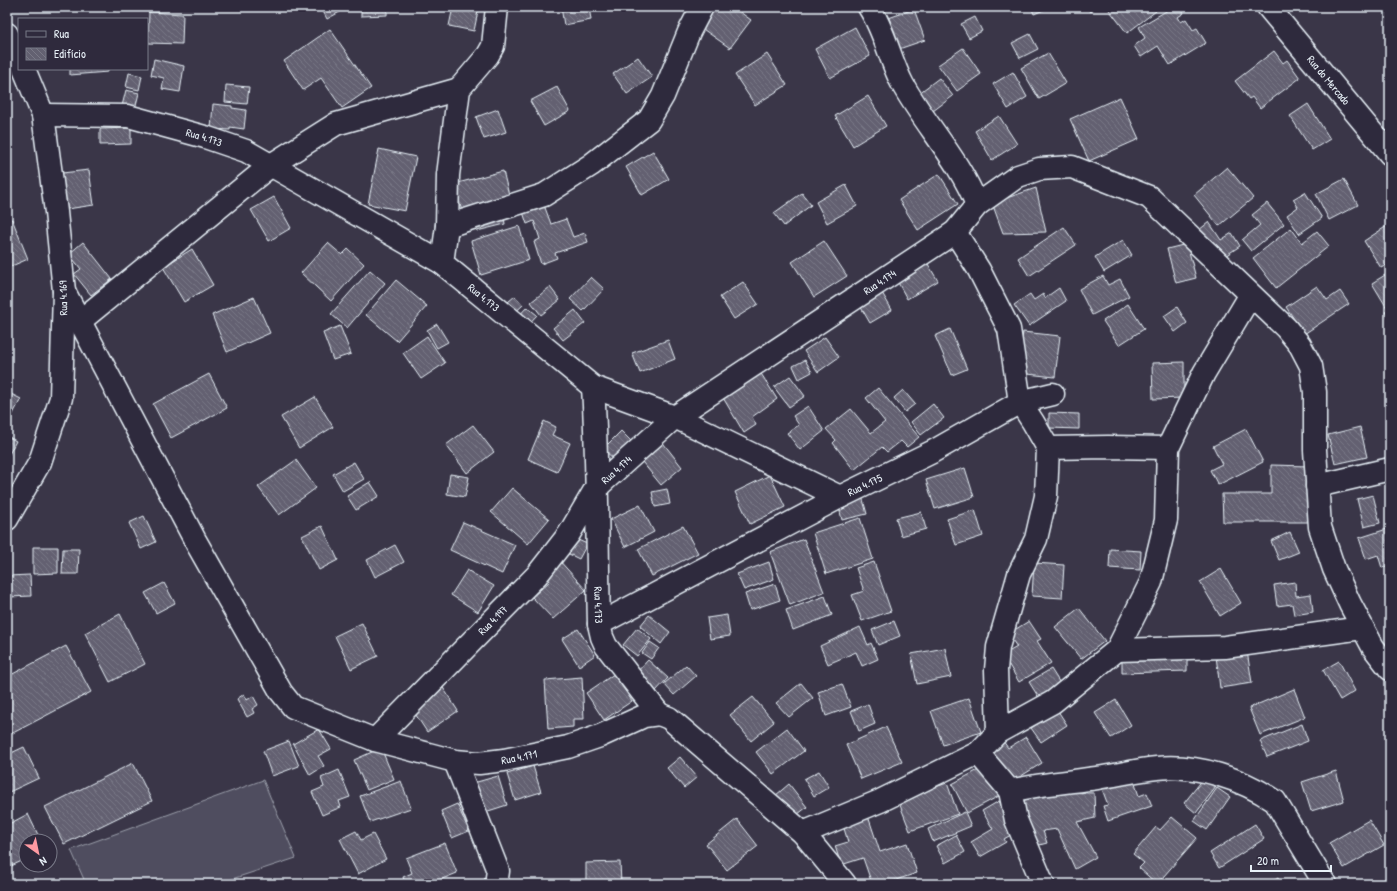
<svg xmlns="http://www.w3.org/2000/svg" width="1397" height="891" viewBox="0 0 1397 891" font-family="'Patrick Hand',sans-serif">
	<defs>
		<pattern id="building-back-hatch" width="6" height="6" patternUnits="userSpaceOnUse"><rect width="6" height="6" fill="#636171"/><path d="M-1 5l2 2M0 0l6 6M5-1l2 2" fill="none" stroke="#797886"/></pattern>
	</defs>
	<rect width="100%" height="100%" fill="#3a3648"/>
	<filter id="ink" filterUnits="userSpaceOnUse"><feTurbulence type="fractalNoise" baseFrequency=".025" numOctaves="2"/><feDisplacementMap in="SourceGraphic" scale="8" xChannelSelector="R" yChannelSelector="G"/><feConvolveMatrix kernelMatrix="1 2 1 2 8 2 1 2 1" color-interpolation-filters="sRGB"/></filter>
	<g filter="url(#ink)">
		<polygon fill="#504e5f" stroke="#9ca0ac" points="263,780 296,858 217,884 86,884 71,850"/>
		<g fill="url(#building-back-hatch)" stroke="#e8f1f8">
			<polygon points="321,7 347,7 347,8 327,19"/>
			<polygon points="361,7 387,7 387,15 361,16"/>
			<polygon points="453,7 478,11 474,31 449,26"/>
			<polygon points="561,7 589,7 591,20 564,25"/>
			<polygon points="710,7 733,7 751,20 730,48 697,25"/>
			<polygon points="1031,7 1051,7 1034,14"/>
			<polygon points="1086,7 1096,7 1090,12"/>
			<polygon points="1107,7 1153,7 1156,11 1127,33"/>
			<polygon points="1173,7 1181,7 1184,13 1178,17 1181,22 1186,19 1193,30 1197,28 1206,43 1170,65 1158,46 1141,57 1134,46 1145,38 1139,27"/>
			<polygon points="914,9 925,40 893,51 883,20"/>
			<polygon points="149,12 183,14 182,44 148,43"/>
			<polygon points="975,17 982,31 969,38 961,24"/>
			<polygon points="855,27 870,56 830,78 815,49"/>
			<polygon points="330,29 371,88 342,108 321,78 303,90 284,61"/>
			<polygon points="1030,34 1038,49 1020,58 1012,43"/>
			<polygon points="963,48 981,74 957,91 938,65"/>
			<polygon points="1274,51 1283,63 1287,60 1300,78 1260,108 1252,97 1249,99 1235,81"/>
			<polygon points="1048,53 1066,83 1039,99 1021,68"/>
			<polygon points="767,54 787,85 755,105 735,75"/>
			<polygon points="638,57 652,77 627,94 613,74"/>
			<polygon points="154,59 184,66 180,92 162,89 164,78 151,75"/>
			<polygon points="70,69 108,69 108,72 70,75"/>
			<polygon points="1013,72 1027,97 1008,109 993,84"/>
			<polygon points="129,73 142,76 139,90 126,87"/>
			<polygon points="939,78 953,96 929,114 915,96"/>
			<polygon points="226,85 249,87 247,104 225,102"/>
			<polygon points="557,87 570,111 544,126 530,101"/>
			<polygon points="126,90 139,93 135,109 122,106"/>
			<polygon points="868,96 886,126 853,146 835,116"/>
			<polygon points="1120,97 1139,139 1089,161 1070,119"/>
			<polygon points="213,104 232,106 232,108 246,110 244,129 230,127 230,130 211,129"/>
			<polygon points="1308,104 1330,139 1312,150 1290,116"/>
			<polygon points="498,109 506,132 484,139 476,117"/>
			<polygon points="999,116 1017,144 992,160 975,131"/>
			<polygon points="131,128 131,144 100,145 100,129"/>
			<polygon points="379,149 416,157 405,211 368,204"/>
			<polygon points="653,151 669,179 642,195 626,167"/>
			<polygon points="1227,167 1253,198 1219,226 1194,195"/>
			<polygon points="89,170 94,205 67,209 62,173"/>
			<polygon points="503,171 510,199 462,211 454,184"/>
			<polygon points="939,174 958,204 918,230 899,200"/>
			<polygon points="1344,179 1358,205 1329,220 1316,194"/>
			<polygon points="846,185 857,206 827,223 816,202"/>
			<polygon points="1036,188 1046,232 1003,233 992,203"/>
			<polygon points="1305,192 1322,218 1299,234 1287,215 1298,207 1293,199"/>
			<polygon points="802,193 811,205 784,226 774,213"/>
			<polygon points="274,197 291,228 269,241 251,210"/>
			<polygon points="1267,203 1284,224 1251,251 1242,240 1260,225 1252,215"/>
			<polygon points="544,205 551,224 566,219 573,237 585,233 588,242 555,253 557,258 541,264 534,242 540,239 534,221 527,224 523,212"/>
			<polygon points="504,217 505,224 477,231 475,223"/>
			<polygon points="12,219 28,259 7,268 7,221"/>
			<polygon points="1209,222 1221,240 1232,233 1240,246 1219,260 1199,230"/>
			<polygon points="1390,224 1390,263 1381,268 1364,241"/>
			<polygon points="519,226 529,260 481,275 471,241"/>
			<polygon points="1064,227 1076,245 1029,276 1018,258"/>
			<polygon points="1291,228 1302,243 1317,231 1329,246 1276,288 1253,258"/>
			<polygon points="1123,240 1132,255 1104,272 1095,257"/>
			<polygon points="824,241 847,276 814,297 792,262"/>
			<polygon points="83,242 112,279 91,295 74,274 81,269 69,254"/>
			<polygon points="328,243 342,255 348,249 364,264 331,301 301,273"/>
			<polygon points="1187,244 1196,278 1176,283 1167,249"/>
			<polygon points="192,249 213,285 184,302 163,267"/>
			<polygon points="925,259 938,281 907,299 895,277"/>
			<polygon points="370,270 385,283 347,328 331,314"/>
			<polygon points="1390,272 1390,305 1387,308 1372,283"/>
			<polygon points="1103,276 1108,285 1120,279 1129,296 1092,315 1079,289"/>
			<polygon points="591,277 604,289 583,311 570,299"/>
			<polygon points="396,280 427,306 397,341 366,315"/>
			<polygon points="743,282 758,304 734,319 720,297"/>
			<polygon points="1317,286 1327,300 1340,291 1349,304 1304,334 1286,307"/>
			<polygon points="550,287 560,300 541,315 531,302"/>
			<polygon points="1059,288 1066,301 1029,326 1014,305 1030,294 1034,300 1043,294 1045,298"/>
			<polygon points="881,291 892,310 870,323 859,304"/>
			<polygon points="515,296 523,305 510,317 502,307"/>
			<polygon points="254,297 270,333 227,352 212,315"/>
			<polygon points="1128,304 1144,329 1119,345 1103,321"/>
			<polygon points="527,307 537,315 524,329 515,320"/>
			<polygon points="1177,307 1187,323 1175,332 1164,316"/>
			<polygon points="1390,309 1390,320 1385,312"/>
			<polygon points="575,310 585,323 563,340 553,328"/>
			<polygon points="437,324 448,342 437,348 427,330"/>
			<polygon points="340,326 351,354 333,360 323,333"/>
			<polygon points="950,329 967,369 952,375 935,336"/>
			<polygon points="1023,332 1060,336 1055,377 1018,373"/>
			<polygon points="427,336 445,363 421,379 403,353"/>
			<polygon points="825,337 839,357 818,372 804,351"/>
			<polygon points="668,340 675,359 640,373 632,353"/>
			<polygon points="805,360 812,372 799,379 793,366"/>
			<polygon points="1184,362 1184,398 1153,399 1152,363"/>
			<polygon points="760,372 777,399 752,417 756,425 744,433 719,391"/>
			<polygon points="209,374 227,408 171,438 153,404"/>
			<polygon points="790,376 805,396 789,407 774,387"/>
			<polygon points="878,388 919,437 907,447 901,441 887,452 882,447 854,470 833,443 836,440 826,429 851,409 871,433 885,422 866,398"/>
			<polygon points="903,390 915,404 905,412 894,398"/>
			<polygon points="7,392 21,399 7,425"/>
			<polygon points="315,397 333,427 299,448 281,417"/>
			<polygon points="933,404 944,418 921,435 911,422"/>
			<polygon points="808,406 824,431 800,450 787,433 799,425 793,416"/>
			<polygon points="1049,413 1079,414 1079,429 1049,428"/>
			<polygon points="544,421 556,427 552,435 570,443 557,472 528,459"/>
			<polygon points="473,425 494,452 467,473 446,445"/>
			<polygon points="1360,427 1367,457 1335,464 1328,435"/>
			<polygon points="1246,429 1263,462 1218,485 1210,470 1222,464 1213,446"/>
			<polygon points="621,431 632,442 615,460 603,449"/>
			<polygon points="7,436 16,441 7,458"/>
			<polygon points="660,439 682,467 661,485 638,457"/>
			<polygon points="296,460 316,488 279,515 258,487"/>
			<polygon points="354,462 364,479 343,491 333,474"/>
			<polygon points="1271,465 1309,466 1308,522 1223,522 1222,494 1271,494"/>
			<polygon points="965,468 974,497 935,509 926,480"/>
			<polygon points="450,474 469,477 465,497 447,494"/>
			<polygon points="770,475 785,507 750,524 735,492"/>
			<polygon points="370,482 379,496 356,510 347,496"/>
			<polygon points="512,488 549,519 528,544 491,512"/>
			<polygon points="667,489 670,504 655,507 652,492"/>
			<polygon points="1373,495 1380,523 1364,527 1357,499"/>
			<polygon points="862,496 867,514 842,520 838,503"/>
			<polygon points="640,505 654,532 625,547 611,519"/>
			<polygon points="975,510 983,536 956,545 947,519"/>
			<polygon points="921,512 926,529 901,536 896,518"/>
			<polygon points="144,516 156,542 141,549 129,523"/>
			<polygon points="860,518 873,559 826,574 813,533"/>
			<polygon points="463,522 515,545 502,574 450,550"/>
			<polygon points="322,526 338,560 319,570 302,536"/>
			<polygon points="683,526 698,553 652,576 638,549"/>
			<polygon points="1390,528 1390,565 1382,568 1378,555 1366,559 1359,538"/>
			<polygon points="1290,532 1299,552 1279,560 1271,541"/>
			<polygon points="569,536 587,544 579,559 561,550"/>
			<polygon points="804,539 824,592 790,605 770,552"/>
			<polygon points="395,545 404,562 375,577 367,560"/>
			<polygon points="33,547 58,547 58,573 33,574"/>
			<polygon points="63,549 79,549 78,574 62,574"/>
			<polygon points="1110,549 1141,551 1140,570 1109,568"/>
			<polygon points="557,558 586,590 553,619 532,597 550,581 542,572"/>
			<polygon points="769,562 774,579 744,590 737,574"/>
			<polygon points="874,562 891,611 862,621 852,595 864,591 856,568"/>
			<polygon points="1034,563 1064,565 1062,598 1032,596"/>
			<polygon points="1221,569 1241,603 1220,616 1200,582"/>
			<polygon points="467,570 494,586 478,612 451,595"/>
			<polygon points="30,575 31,596 9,597 8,576"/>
			<polygon points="1295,582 1296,596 1311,594 1313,612 1294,615 1292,604 1277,606 1274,585"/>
			<polygon points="164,583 175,603 156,613 145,593"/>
			<polygon points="775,584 780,600 750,610 745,594"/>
			<polygon points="825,596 832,615 793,630 786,610"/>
			<polygon points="1079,608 1105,641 1081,659 1055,627"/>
			<polygon points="120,614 145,664 110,682 85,633"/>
			<polygon points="649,615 670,632 661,644 640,626"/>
			<polygon points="727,615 730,636 710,639 707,618"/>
			<polygon points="894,621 900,636 878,645 872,630"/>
			<polygon points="1029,621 1041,639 1037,641 1051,663 1019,682 1003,655 1017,647 1008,634"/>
			<polygon points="362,623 378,656 351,669 335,636"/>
			<polygon points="860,627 868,645 871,643 878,659 862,666 856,652 828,664 820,646"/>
			<polygon points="637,628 651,639 637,656 623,645"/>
			<polygon points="578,629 595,655 579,666 562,639"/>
			<polygon points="650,642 659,648 651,659 642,653"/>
			<polygon points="66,646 91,692 11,734 7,727 7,677"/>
			<polygon points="945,648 951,677 917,684 911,654"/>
			<polygon points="1187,651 1187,671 1122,673 1122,653"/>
			<polygon points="1247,651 1252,683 1220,688 1216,656"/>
			<polygon points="648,660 668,678 656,691 636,673"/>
			<polygon points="1339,661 1355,691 1340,700 1323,670"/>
			<polygon points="686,665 696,676 674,695 664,684"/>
			<polygon points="1051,669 1063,688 1041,701 1029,682"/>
			<polygon points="614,674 632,701 604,720 586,693"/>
			<polygon points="582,677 584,719 573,719 573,727 548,729 545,680"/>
			<polygon points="801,683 813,698 789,717 776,703"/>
			<polygon points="842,684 851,707 826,716 818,692"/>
			<polygon points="442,686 458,711 427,732 410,706"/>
			<polygon points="1294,689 1305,717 1260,735 1249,708"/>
			<polygon points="244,694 247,700 253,696 258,705 252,709 254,713 247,717 237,699"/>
			<polygon points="753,697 774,722 751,741 730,715"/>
			<polygon points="969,698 981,732 943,745 931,711"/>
			<polygon points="1116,700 1131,725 1111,738 1095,713"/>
			<polygon points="868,704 875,724 859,731 851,711"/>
			<polygon points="1058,711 1067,725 1041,742 1031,728"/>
			<polygon points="1302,724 1308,741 1267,757 1260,741"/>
			<polygon points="886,727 902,762 861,779 846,745"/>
			<polygon points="787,728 804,751 773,774 756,752"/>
			<polygon points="319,729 331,749 318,756 324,766 310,775 293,744"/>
			<polygon points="1026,737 1042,763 1010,783 989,749 1003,741 1008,748"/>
			<polygon points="289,741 299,766 272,776 263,751"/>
			<polygon points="24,747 39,778 7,793 7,755"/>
			<polygon points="381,748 394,779 367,790 354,760"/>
			<polygon points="680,757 697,777 684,788 667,768"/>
			<polygon points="133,763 152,801 64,844 45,807"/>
			<polygon points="533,766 541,792 515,800 507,774"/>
			<polygon points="984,767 999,796 967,813 952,784"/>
			<polygon points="339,770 350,797 339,801 341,807 322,815 312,792 324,787 321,778"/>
			<polygon points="819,771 829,787 814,796 804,779"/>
			<polygon points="1336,771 1344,801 1311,811 1302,782"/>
			<polygon points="498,776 507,805 479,814 470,784"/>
			<polygon points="1133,778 1139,796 1147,793 1152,806 1108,821 1103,806 1108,805 1102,789"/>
			<polygon points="1204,778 1216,787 1196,813 1184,803"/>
			<polygon points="401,781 411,808 370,822 360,796"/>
			<polygon points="947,783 958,814 910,831 898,800"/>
			<polygon points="789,784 807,807 793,818 775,796"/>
			<polygon points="1217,788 1230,797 1207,830 1194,821"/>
			<polygon points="1019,791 1094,793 1095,818 1077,822 1096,857 1075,869 1057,829 1043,831 1047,843 1032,847"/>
			<polygon points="999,801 1016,832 1004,839 1006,842 980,857 971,842 993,829 982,811"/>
			<polygon points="457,804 469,831 452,838 441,811"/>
			<polygon points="965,812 971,826 933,842 928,829"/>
			<polygon points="28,814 41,841 26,841 26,859 7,868 7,825"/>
			<polygon points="868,816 880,852 907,843 917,873 884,884 872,884 863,858 841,865 835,846 848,842 843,825"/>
			<polygon points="1172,817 1197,838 1157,884 1139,868 1144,863 1133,854 1156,827 1160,830"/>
			<polygon points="737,819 758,846 727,870 706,844"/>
			<polygon points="1369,820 1384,845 1344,868 1329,843"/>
			<polygon points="1255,824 1264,839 1219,868 1210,853"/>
			<polygon points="356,831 361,840 373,834 386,859 358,874 340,839"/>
			<polygon points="956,835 965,852 945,863 936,846"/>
			<polygon points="445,843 457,873 430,884 405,884 403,877 412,873 406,858"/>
			<polygon points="620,862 621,884 586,884 586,863"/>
			<polygon points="1278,878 1281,884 1269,884"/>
		</g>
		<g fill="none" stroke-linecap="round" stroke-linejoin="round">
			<defs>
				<g id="street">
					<path id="s1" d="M 1268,7 L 1390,154"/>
					<polyline points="7,34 19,59"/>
					<path id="s2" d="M 43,115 L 128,116 L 205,137 L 246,151 L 442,263 L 593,387 L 675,417 L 840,497"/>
					<polyline points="977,205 1018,176 1039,169 1072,167 1149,197 1286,328 1300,345 1311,366 1315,392 1315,450 1320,527 1334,569 1350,604 1373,647 1390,669"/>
					<polyline points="447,226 448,175 459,89 488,55 493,46 497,7"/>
					<polyline points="955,232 979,270 1009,329 1020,402 1033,422 1048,448 1108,447 1168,448"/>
					<polyline points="442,263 447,226 544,195 591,165 649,120 663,96 689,32 702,7"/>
					<path id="s3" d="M 64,291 L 196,542 L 281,692 L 293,707 L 375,740 L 455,761 L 479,763 L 504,760 L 568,747 L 600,736 L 644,716 L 659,714"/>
					<polyline points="80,321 271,165 336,124 459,89"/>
					<path id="s4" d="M 593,387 C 598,466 597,545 599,624 L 602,637 L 606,646 L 659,714 L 669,718 L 803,833 L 845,884"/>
					<polyline points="1317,486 1390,469"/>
					<polyline points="7,519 40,462 61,398 64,291 56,212 43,115 24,69"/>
					<path id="s5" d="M 599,624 L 840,497 L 932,452 L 1020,402 L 1053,394"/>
					<polyline points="1117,650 1225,647 1362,628"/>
					<polyline points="998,732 996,670 998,647 1019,574 1036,539 1046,496 1048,448"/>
					<path id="s6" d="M 375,740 L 537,575 L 569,534 L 596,488 L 675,417 L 955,232 L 977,205 C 960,161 926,126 903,85 C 890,61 885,31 869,7"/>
					<path d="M 978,753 L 1010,791 C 1039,784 1068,782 1097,778 C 1117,775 1137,770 1157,768 C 1198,764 1242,779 1275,801 L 1325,884"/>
					<polyline points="455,761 498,871 496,884"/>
					<polyline points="1010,791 1016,820 1043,884"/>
					<polyline points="803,833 880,801 978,753 998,732 1053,702 1117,650 1151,582 1166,520 1168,448 1204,373 1250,296"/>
				</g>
			</defs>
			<use href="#street" stroke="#e8f1f8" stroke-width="25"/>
			<use href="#street" stroke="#2f2a3d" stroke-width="22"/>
		</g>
	</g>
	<g text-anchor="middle" stroke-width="3" stroke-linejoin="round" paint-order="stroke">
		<g font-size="11" fill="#e8f1f8" stroke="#2f2a3d">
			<text dy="4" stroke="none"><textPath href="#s1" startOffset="95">Rua do Mercado</textPath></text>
			<text dy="4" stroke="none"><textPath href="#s2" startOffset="164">Rua 4.173</textPath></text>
			<text dy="4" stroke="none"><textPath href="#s6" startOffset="688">Rua 4.174</textPath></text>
			<text dy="4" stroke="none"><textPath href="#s2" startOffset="488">Rua 4.173</textPath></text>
			<text transform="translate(63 298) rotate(-91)" y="4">Rua 4.169</text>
			<text dy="4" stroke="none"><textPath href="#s6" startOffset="364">Rua 4.174</textPath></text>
			<text dy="4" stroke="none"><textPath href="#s5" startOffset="300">Rua 4.175</textPath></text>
			<text dy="4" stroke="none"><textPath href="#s4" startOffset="218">Rua 4.173</textPath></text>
			<text dy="4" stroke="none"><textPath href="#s6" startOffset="168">Rua 4.197</textPath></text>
			<text dy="4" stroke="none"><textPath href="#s3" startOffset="711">Rua 4.171</textPath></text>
		</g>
	</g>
	<rect width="1397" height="891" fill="none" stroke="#2f2a3d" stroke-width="24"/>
	<rect x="12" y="12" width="1373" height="867" fill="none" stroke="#e8f1f8" stroke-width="1.5" filter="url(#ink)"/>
	<rect x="18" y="18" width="130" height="52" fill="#2f2a3d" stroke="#797a88"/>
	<rect x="26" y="31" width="20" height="6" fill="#2f2a3d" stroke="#797a88"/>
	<text x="54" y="38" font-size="12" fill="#e8f1f8">Rua</text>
	<rect x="26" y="48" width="20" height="12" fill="url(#building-back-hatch)" stroke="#797a88"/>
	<text x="54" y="58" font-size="12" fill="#e8f1f8">Edifício</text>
	<g transform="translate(38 853) rotate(147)"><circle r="19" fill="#2f2a3d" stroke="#797a88"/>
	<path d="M0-3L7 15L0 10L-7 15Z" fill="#ff9aa2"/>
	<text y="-6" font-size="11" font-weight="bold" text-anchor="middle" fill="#e8f1f8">N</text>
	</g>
	<path d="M1251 865v6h80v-6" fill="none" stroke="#e8f1f8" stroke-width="2"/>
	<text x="1257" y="865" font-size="12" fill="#e8f1f8" stroke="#2f2a3d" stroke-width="3" paint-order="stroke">20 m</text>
</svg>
